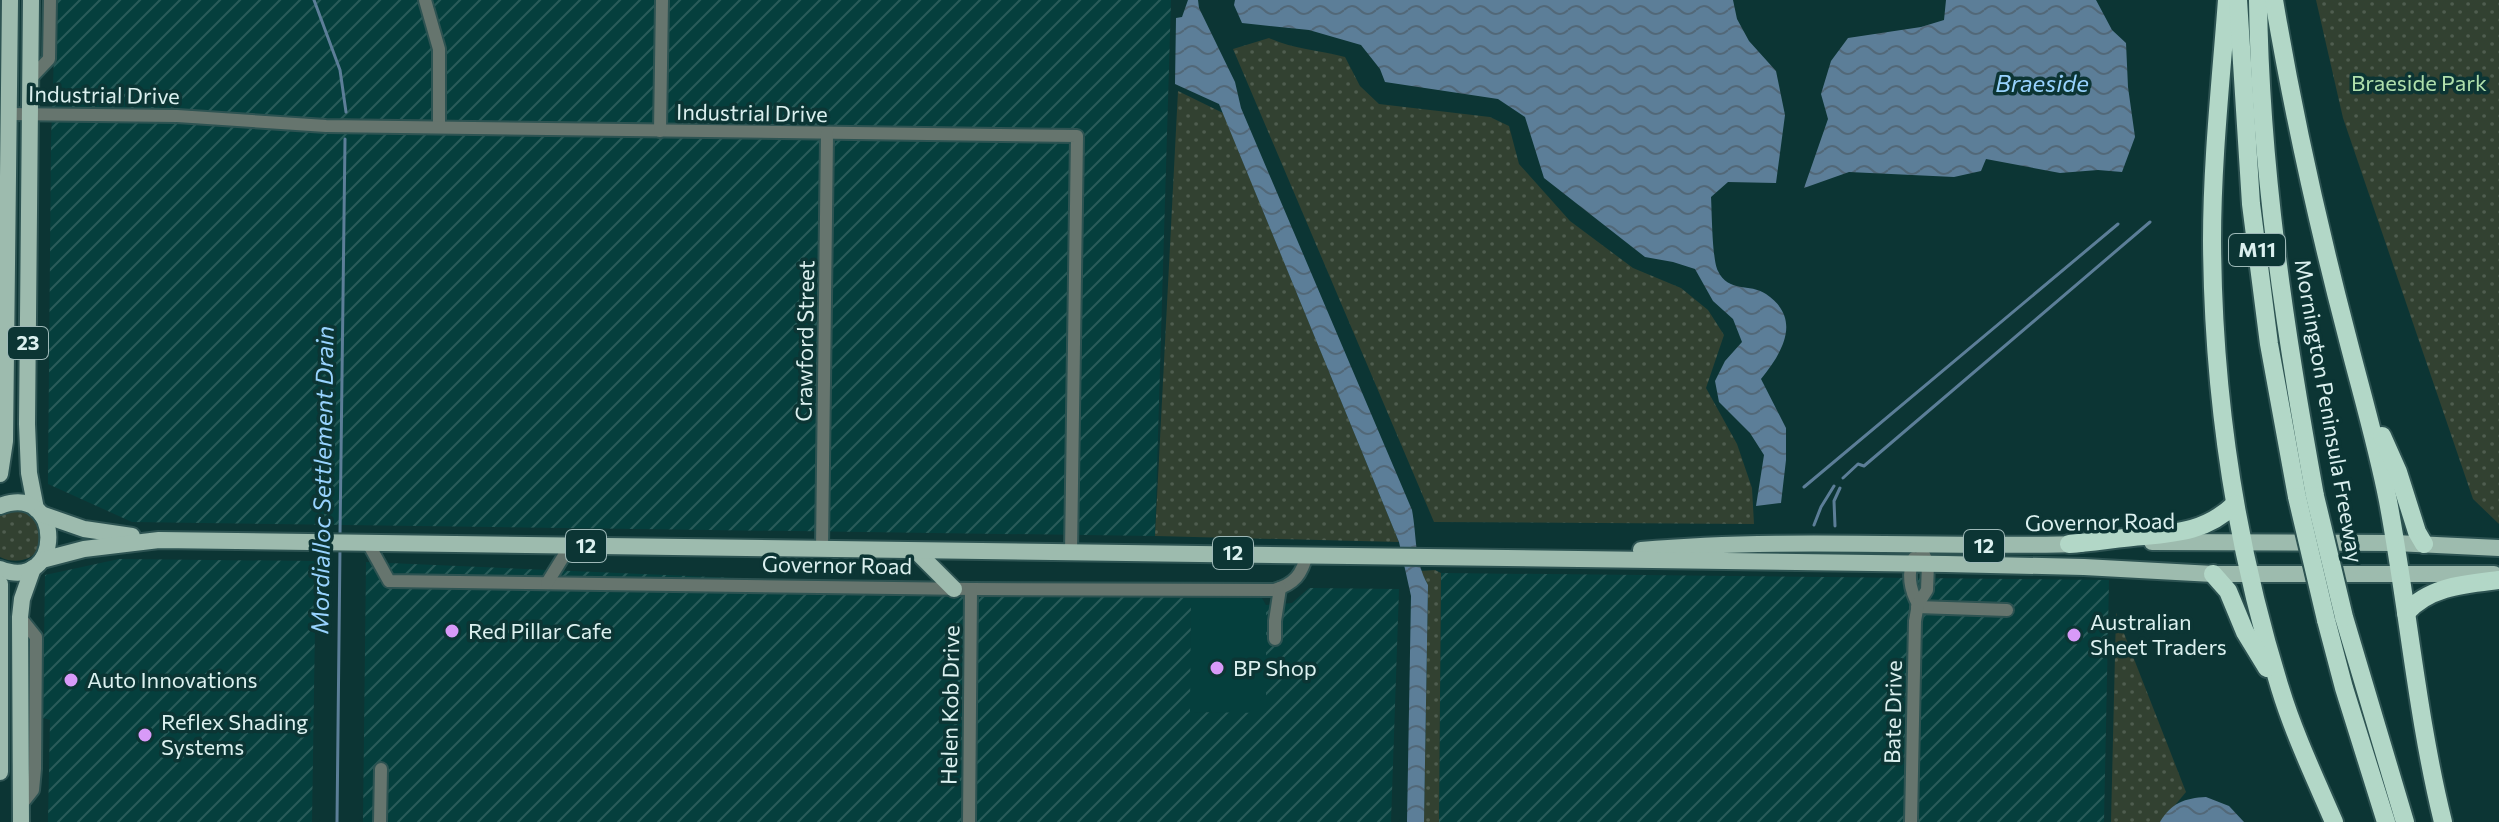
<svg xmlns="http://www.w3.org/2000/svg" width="2499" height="822" viewBox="0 0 2499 822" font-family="Commissioner,sans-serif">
	<defs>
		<pattern id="industrial-furrows" width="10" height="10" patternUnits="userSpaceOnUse" patternTransform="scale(2)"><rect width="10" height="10" fill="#053f3d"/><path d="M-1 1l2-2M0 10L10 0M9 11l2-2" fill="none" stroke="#295b59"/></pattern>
		<pattern id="grass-dots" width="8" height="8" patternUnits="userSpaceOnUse" patternTransform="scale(2)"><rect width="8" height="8" fill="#324131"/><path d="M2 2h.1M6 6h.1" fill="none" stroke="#4f5d4f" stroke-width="1.8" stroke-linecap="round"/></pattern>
		<pattern id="water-waves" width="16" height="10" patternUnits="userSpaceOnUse" patternTransform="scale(2)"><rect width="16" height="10" fill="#5c7e98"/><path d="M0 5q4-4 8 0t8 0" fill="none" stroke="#526878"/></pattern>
	</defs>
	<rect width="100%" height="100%" fill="#0c3534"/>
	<polygon fill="#053f3d" points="1191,598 1262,598 1266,605 1266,714 1189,712"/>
	<g fill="url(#industrial-furrows)">
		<polygon points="56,0 1171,0 1155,536 132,522 48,484 51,140"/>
		<polygon points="119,559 316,561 312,822 48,822 50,720 43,718 45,575"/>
		<polygon points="366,562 1191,598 1190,712 1266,713 1266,605 1292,603 1309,588 1399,589 1391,822 363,822"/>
		<polygon points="1441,573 2109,580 2104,822 1439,822"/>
	</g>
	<g fill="url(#grass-dots)">
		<polygon points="2316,0 2499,0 2499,524 2473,499 2343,118"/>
		<path d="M 1269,38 C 1293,49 1320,50 1345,57 L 1360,86 L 1379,104 L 1490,117 L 1509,126 L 1519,164 L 1570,221 L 1633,268 L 1681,288 L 1708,310 L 1724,335 L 1706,388 L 1737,444 L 1752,488 L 1754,524 L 1434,522 L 1233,49 Z"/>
		<polygon points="1178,91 1223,113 1399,542 1155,536"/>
		<path d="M 19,509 C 25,512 32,514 36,519 C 56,544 28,571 0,557 L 0,515 Z"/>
		<polygon points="1435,570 1441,573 1439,822 1424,822 1428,585 1420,571"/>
		<polygon points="2116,613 2186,792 2161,822 2111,822"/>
	</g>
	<g fill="url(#water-waves)">
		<path d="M 1188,0 L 1198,0 L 1199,8 L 1235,82 L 1241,108 L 1412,510 C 1417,537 1414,560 1428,585 L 1424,822 L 1407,822 L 1411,596 L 1399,542 L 1219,104 L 1175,84 L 1176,18 L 1182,17 Z"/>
		<path d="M 1235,0 L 1733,0 L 1737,19 L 1749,41 L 1776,71 L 1785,115 L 1776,183 L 1728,182 L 1711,197 C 1712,212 1712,260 1718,271 C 1728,293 1750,283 1766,294 C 1803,319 1782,353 1761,379 L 1786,428 L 1786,460 L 1781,503 L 1756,506 L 1764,455 L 1750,433 L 1719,402 L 1715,381 L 1725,361 L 1742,342 L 1733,319 L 1713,301 L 1695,269 L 1673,262 L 1645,257 L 1544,178 L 1525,117 L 1498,99 L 1385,82 L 1380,69 L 1361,45 L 1309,30 L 1242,23 L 1234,5 Z"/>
		<polygon points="1946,0 2096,0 2112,30 2126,43 2128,87 2135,137 2122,172 2098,170 2060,173 1986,159 1981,171 1954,177 1849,172 1804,188 1828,119 1821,94 1831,61 1848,38 1921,27 1944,20"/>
		<path d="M 2206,797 L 2229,806 L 2244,822 L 2160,822 C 2171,803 2185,798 2206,797 Z"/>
	</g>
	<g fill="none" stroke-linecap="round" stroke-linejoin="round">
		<g stroke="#5c7e98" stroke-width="3">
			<polyline points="314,0 340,70 346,112"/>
			<polyline points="1843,478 1858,464 1864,466 2150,222"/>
			<polyline points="1804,487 2118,224"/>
			<polyline points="1814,525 1821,507 1834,486"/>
			<polyline points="1835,526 1834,501 1840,488"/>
			<polyline points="340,535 345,139"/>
			<polyline points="337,822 340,547"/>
		</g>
		<defs>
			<g id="minor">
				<polyline points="425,0 439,49 439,127"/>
				<polyline points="30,79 49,59 50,0"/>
				<polyline points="9,114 177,116 326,126 1077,136 1071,553"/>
				<polyline points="660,131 662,0"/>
				<path d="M 368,543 L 389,581 L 971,589 L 1274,590 C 1295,584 1302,574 1307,554"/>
				<polyline points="822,549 827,134"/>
				<path d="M 1914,558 C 1907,573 1910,590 1918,604"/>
				<polyline points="547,583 570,546"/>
				<polyline points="1917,607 2007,610"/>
				<polyline points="20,617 36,637 35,769 33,790 21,805"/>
				<polyline points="1275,639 1275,621 1280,588"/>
				<polyline points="380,822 381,769"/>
				<polyline points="969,822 971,589"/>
				<polyline points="1911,822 1915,621 1918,604 1927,590 1928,564 1920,546"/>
			</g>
			<g id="major">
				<polyline points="31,0 27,424 29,473 36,509"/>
				<polyline points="0,474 5,441 10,0"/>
				<path d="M 0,506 C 65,481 64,594 0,569"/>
				<polyline points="41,514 84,529 132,536"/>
				<polyline points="2152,542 2395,543 2499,548"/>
				<path d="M 1641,550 C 1788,537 1934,548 2081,544"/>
				<polyline points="916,551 954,589"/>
				<polyline points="42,560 84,549 159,540 1946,564 2084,567 2213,574 2494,574"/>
				<polyline points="0,584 0,772"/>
				<polyline points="21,822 20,617 22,599 33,568"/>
			</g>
			<g id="highway">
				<path d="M 2227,0 C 2221,80 2212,161 2212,241 C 2213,392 2235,544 2280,688 C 2294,734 2315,778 2334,822"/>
				<polyline points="2238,0 2251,204 2269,344 2297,497"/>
				<path d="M 2258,0 C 2260,167 2285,332 2315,496"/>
				<path d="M 2274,0 C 2293,113 2318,225 2347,336 C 2361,391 2377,445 2388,501 C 2408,607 2417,717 2443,822"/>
				<polyline points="2382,436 2398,472 2417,532 2424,544"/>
				<path d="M 2069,544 C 2094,542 2119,538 2144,536 C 2179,533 2208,530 2235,504"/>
				<polyline points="2213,574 2228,591 2245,632 2267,668"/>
				<path d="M 2406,613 C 2429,586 2466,584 2499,580"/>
				<polyline points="2344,617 2405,822"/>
				<polyline points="2326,620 2344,688 2386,822"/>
			</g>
		</defs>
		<use href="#minor" stroke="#2d5352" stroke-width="16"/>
		<use href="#major" stroke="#2d5352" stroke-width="20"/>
		<use href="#highway" stroke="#2d5352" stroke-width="22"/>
		<use href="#minor" stroke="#66756e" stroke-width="12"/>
		<use href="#major" stroke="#9dbbae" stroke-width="16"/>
		<use href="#highway" stroke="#b2d7c7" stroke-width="18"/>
		<defs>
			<g id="highway-bridge">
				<polyline points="2315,496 2344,617"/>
				<polyline points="2297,497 2326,620"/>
			</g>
		</defs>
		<use href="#highway-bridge" stroke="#2d5352" stroke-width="22" stroke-linecap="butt"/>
		<use href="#highway-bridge" stroke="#b2d7c7" stroke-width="18"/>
	</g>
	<g fill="#d89af8" stroke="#0c3534" stroke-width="3">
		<circle cx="452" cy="631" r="8"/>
		<circle cx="2074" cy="635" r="8"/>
		<circle cx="1217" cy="668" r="8"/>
		<circle cx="71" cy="680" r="8"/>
		<circle cx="145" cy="735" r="8"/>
	</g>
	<g text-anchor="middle" stroke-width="7" stroke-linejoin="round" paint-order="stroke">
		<g fill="#0c3534" stroke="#9db8b7" stroke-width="2">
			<rect x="2229" y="234" width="56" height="32" rx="6"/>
			<rect x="8" y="327" width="40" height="32" rx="6"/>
			<rect x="566" y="530" width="40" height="32" rx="6"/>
			<rect x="1964" y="530" width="40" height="32" rx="6"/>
			<rect x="1213" y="537" width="40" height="32" rx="6"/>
		</g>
		<g font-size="20" font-weight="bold" fill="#dbf0ef">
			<text x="2257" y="257">M11</text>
			<text x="28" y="350">23</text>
			<text x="586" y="553">12</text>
			<text x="1984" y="553">12</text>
			<text x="1233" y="560">12</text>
		</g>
		<g font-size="22" fill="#b0e0ad" stroke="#0c3534">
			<text x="2419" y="91">Braeside Park</text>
		</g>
		<g font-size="22" fill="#dbf0ef" stroke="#0c3534">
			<text transform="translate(104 95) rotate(1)" y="8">Industrial Drive</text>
			<text transform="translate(752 113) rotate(1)" y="8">Industrial Drive</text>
			<text transform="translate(805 341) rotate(-89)" y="8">Crawford Street</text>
			<text transform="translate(2329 411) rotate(80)" y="8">Mornington Peninsula Freeway</text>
			<text transform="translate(2100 522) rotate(-1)" y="8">Governor Road</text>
			<text transform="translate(837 565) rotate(1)" y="8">Governor Road</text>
			<text transform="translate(950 705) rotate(-89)" y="8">Helen Kob Drive</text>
			<text transform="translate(1893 712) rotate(-89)" y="8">Bate Drive</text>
		</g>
		<g font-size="22" fill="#dbf0ef" stroke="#0c3534" text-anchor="start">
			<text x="2090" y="630">Australian<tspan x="2090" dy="25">Sheet Traders</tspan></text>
			<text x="468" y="639">Red Pillar Cafe</text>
			<text x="1233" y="676">BP Shop</text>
			<text x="87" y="688">Auto Innovations</text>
			<text x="161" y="730">Reflex Shading<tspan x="161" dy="25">Systems</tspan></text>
		</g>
		<g font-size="24" font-style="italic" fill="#98d3fe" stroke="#0c3534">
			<text x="2042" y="92">Braeside</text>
			<text transform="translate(323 480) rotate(-89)" y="8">Mordialloc Settlement Drain</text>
		</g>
	</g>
</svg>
